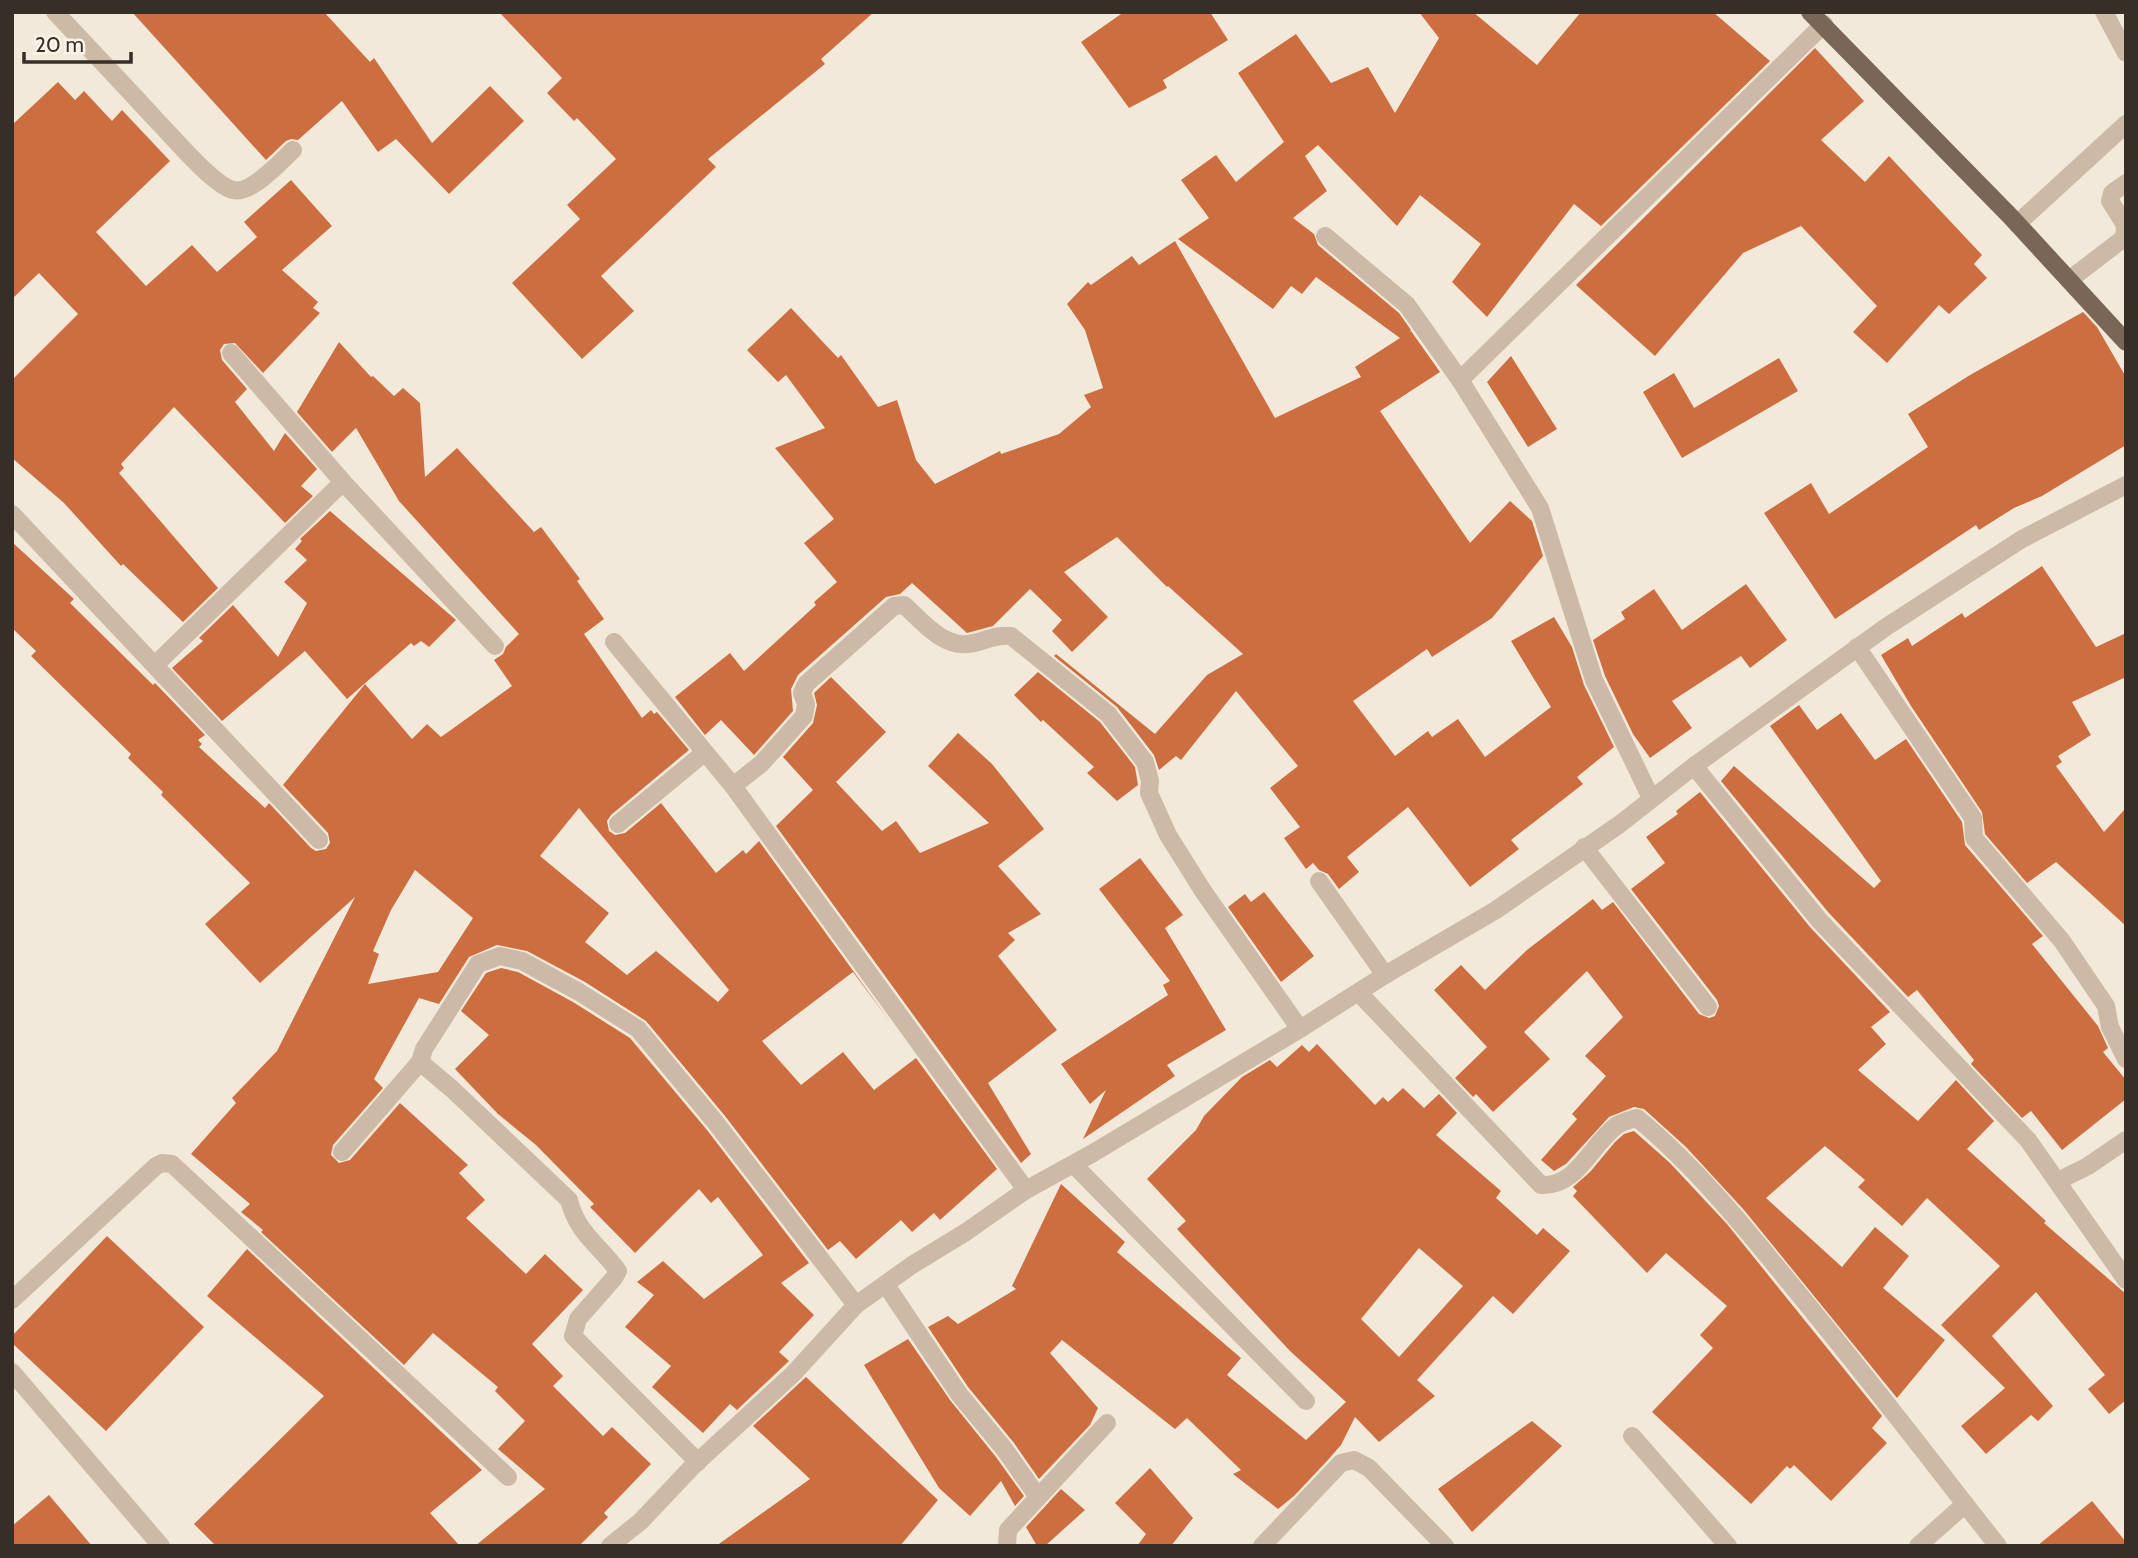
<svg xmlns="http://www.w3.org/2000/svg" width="2138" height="1558" viewBox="0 0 2138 1558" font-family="Cabin,sans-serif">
	<rect width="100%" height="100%" fill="#f3e9da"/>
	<g fill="#cc6e40" fill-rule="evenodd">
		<polygon points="132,12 324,12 370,62 374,58 432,143 490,86 524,121 449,194 396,139 378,152 342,101 298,140 291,139 286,141 266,160"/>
		<polygon points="499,12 874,12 821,59 825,64 708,159 716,167 601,276 634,311 582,359 512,283 580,219 567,205 616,159 577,118 574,121 547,93 562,78"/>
		<polygon points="1124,12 1210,12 1228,40 1163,80 1167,88 1129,108 1081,42"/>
		<polygon points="1419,12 1473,12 1537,65 1581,12 1713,12 1770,61 1601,226 1574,204 1487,317 1452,282 1481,244 1420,195 1397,226 1318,145 1305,156 1327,191 1293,218 1314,234 1318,245 1399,313 1411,330 1409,333 1411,331 1440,372 1380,411 1470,543 1510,501 1532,521 1543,556 1492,618 1432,657 1427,649 1353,701 1395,756 1428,731 1432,737 1458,719 1485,757 1551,707 1511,641 1554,617 1572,647 1584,685 1614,747 1577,777 1583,784 1511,840 1519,849 1470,887 1408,807 1347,857 1359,872 1339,889 1328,874 1319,870 1313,863 1306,869 1284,838 1300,827 1270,788 1298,766 1236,691 1181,760 1176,756 1159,770 1154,755 1117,707 1054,656 1056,654 1155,734 1207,675 1243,654 1168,586 1167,587 1117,537 1064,572 1108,617 1072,652 1052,631 1062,620 1030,589 993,626 967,633 912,583 900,594 886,597 798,675 791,689 793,711 754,755 721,720 705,735 675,697 730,653 744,671 816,605 814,602 837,582 804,543 834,519 775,448 825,428 786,375 778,382 747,350 791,308 838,358 841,355 878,407 897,400 916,460 935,484 1000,451 1001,454 1059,434 1091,407 1084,395 1103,388 1085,330 1067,304 1088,282 1091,285 1132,256 1139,265 1175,241 1275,418 1361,377 1355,367 1400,338 1316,277 1302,294 1291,286 1273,309 1178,239 1209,218 1181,180 1216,155 1236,182 1284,142 1238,73 1296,34 1331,83 1368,67 1395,113 1439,38"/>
		<polygon points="1815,48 1864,101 1821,140 1865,182 1889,156 1982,255 1974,264 1987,278 1949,314 1939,305 1887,363 1853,332 1877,306 1801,226 1743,253 1655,356 1576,285"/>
		<polygon points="58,82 75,100 84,91 112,121 122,110 170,161 96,232 146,286 192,245 217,272 257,237 244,222 291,180 332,226 282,270 318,302 313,308 320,313 263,373 235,343 224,344 220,350 222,360 247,389 235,402 274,451 285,433 317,469 301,486 313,496 285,523 174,407 121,464 124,468 119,473 218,588 183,622 123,564 121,566 64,503 12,458 12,380 78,314 39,273 12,299 12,125"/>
		<polygon points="2083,312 2097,327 2126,377 2126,445 2042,496 2014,508 1979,530 1976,525 1835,619 1764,513 1811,483 1829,514 1928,447 1908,414 1970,375"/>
		<path d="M 339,342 L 371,377 L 373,376 L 394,396 L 403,388 L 420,403 L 425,477 L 457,448 L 534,532 L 541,527 L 580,579 L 577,581 L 604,619 L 584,634 L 642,718 L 651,710 L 654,714 L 657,712 L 689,750 L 611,815 L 607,821 L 609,831 L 615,835 L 625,833 L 661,803 L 716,873 L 743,850 L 746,854 L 759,841 L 891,1023 L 853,972 L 762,1041 L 801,1085 L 843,1052 L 874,1090 L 916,1058 L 997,1169 L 940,1220 L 934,1213 L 912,1232 L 901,1220 L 856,1259 L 840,1241 L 828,1250 L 725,1116 L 646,1021 L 585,982 L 527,951 L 497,945 L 469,957 L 439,1004 L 419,998 L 374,1079 L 383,1088 L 333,1145 L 331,1155 L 339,1163 L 350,1160 L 400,1103 L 468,1165 L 459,1173 L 485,1200 L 466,1218 L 526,1274 L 545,1254 L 583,1290 L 532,1344 L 563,1376 L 553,1386 L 603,1436 L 612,1427 L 651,1464 L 604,1513 L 608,1517 L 579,1546 L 475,1546 L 545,1489 L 498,1449 L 525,1421 L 495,1391 L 498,1387 L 433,1333 L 404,1365 L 261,1232 L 263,1230 L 241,1212 L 250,1204 L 191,1154 L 236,1103 L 232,1098 L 277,1051 L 355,897 L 260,983 L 205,924 L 250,883 L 161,795 L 163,792 L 128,758 L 131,754 L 31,656 L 36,651 L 12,628 L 12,542 L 74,599 L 70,603 L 153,685 L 155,683 L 205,735 L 198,740 L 202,744 L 199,747 L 265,808 L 269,803 L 311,848 L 316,851 L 326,849 L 330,843 L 328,833 L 283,785 L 365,684 L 412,739 L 427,724 L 441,737 L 512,686 L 494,660 L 503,654 L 506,647 L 519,634 L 399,501 L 356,428 L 332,452 L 297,412 ZM 579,808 L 729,990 L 718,1002 L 656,951 L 627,975 L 585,942 L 609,913 L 540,856 ZM 415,870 L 473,918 L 438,972 L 368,984 L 379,954 L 373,951 L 391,910 Z"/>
		<polygon points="1511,356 1557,429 1528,447 1487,382"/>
		<polygon points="1779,358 1798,391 1682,458 1643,392 1674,373 1694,408"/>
		<polygon points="330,511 456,620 429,647 421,641 414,646 411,643 347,699 305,651 222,721 172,668 203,641 199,638 233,605 278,657 307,603 284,582 307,560 295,549 302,541 300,539"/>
		<polygon points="2042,566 2096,647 2126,633 2126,677 2072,702 2091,735 2058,756 2062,762 2056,766 2104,832 2126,808 2126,926 2056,862 2027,883 1985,834 1982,812 1911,706 1881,655 1908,638 1912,646 1962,613 1965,618"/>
		<polygon points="1746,584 1787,640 1750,668 1741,656 1672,701 1692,728 1650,758 1633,734 1605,676 1593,640 1625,619 1621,612 1654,589 1682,630"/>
		<polygon points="1038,672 1100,722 1135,767 1138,785 1117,801 1087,773 1094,767 1043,720 1041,722 1014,695"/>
		<polygon points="831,677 886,732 836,782 882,831 896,821 920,853 989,823 928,766 958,733 992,764 1044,829 998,866 1041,914 1008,933 1015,940 998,956 1057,1030 988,1083 1031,1154 1021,1163 776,826 813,790 783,757 813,723 817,705 814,693"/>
		<polygon points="1799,705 1817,730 1841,713 1875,760 1906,739 1962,822 1965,845 2043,936 2032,944 2098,1026 2108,1048 2103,1052 2126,1080 2126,1099 2062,1150 2031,1111 2022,1118 1971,1064 1974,1060 1917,990 1908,997 1828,912 1721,781 1734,766 1874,888 1881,881 1770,726"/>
		<polygon points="1700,792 1810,927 1890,1012 1871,1027 1886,1044 1858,1070 1918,1121 1956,1080 1994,1121 1967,1149 2046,1221 2044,1223 2126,1294 2126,1400 2109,1414 2088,1389 2105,1375 2036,1292 1992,1336 2053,1406 2038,1421 2031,1415 1986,1454 1961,1426 2005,1388 1941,1325 2000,1266 1927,1198 1902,1226 1858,1187 1865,1180 1825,1146 1766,1198 1842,1267 1875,1227 1909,1256 1883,1288 1945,1340 1897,1398 1744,1210 1686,1147 1644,1109 1634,1107 1609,1117 1566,1164 1554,1171 1541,1160 1577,1119 1572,1114 1606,1076 1585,1056 1623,1017 1587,971 1524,1032 1550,1059 1493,1112 1476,1094 1473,1097 1455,1078 1487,1047 1434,990 1461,965 1485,990 1527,950 1593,899 1602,910 1613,902 1699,1014 1709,1018 1715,1016 1719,1006 1717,1000 1631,889 1665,863 1646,837 1678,814 1676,811"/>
		<polygon points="1140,858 1183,915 1165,928 1226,1030 1167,1065 1175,1076 1083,1139 1106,1090 1090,1104 1061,1064 1168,995 1163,985 1170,981 1099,889"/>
		<polygon points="1264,892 1314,956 1281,982 1228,907 1245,894 1251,902"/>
		<polygon points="501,968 518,972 573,1002 630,1038 707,1130 809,1263 781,1283 814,1315 779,1352 789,1361 737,1410 730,1404 703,1433 652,1387 671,1366 625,1327 654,1295 637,1282 663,1261 704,1299 763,1255 718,1197 711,1203 699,1189 635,1253 590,1207 594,1204 536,1145 498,1114 455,1069 489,1035 461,1011 486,973"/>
		<path d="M 1317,1044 L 1375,1105 L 1383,1097 L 1388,1102 L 1403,1088 L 1424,1108 L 1439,1094 L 1457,1113 L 1436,1135 L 1501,1191 L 1496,1198 L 1537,1235 L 1543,1228 L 1570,1251 L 1513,1314 L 1493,1296 L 1417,1380 L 1435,1396 L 1379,1442 L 1355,1417 L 1341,1445 L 1327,1461 L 1294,1496 L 1278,1509 L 1233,1474 L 1241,1470 L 1187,1418 L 1175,1429 L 1062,1340 L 1050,1353 L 1098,1408 L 1090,1425 L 1039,1479 L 1014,1443 L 968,1387 L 928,1327 L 948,1316 L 958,1324 L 1016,1289 L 1012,1286 L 1061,1184 L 1125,1242 L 1117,1252 L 1241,1358 L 1227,1375 L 1306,1440 L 1346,1402 L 1290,1351 L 1177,1229 L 1186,1221 L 1147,1179 L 1196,1130 L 1204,1116 L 1242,1077 L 1270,1060 L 1277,1067 L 1302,1045 L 1309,1052 ZM 1419,1248 L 1463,1286 L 1399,1357 L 1361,1319 Z"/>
		<polygon points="1634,1131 1670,1163 1727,1224 1882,1416 1872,1428 1887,1443 1831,1501 1794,1465 1790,1469 1787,1466 1751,1504 1652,1412 1713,1348 1700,1335 1727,1306 1666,1253 1647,1273 1573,1196 1577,1191 1573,1187 1590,1172 1615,1142 1624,1134"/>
		<polygon points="107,1236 204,1327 106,1431 12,1343 12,1336"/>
		<polygon points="247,1249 482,1470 430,1513 460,1546 216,1546 194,1524 324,1396 207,1296"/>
		<polygon points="908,1339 950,1400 996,1457 1024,1496 1015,1506 1001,1481 970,1516 939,1488 864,1365"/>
		<polygon points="806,1377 938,1500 900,1546 716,1546 810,1479 753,1426"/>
		<polygon points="1532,1421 1562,1446 1472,1532 1438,1489"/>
		<polygon points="1150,1468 1193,1518 1171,1546 1137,1546 1146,1534 1115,1503"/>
		<polygon points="1061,1489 1085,1510 1045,1546 1037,1546 1026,1527"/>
		<polygon points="49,1495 92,1546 12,1546 12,1526"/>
		<polygon points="2092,1501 2126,1542 2126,1546 2037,1546"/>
	</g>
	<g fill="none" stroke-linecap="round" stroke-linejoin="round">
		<g stroke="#ccbaa6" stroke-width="18">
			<path d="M 55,12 C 90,49 124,85 158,122 C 174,138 213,185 233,190 C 251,195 281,161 293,150"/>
			<polyline points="2104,12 2126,53"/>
			<polyline points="2017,224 2126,124"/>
			<polyline points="1325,236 1407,305 1460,380 1540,508 1594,680 1651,798"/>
			<polyline points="2069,280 2124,238 2125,225 2110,201 2112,193 2126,183"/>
			<polyline points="231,353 343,482 495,646"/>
			<polyline points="1460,380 1824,24"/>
			<polyline points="12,514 319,840"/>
			<polyline points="614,642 733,786 1026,1190"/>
			<polyline points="1857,647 1973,818 1974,838 2062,941 2106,1006 2110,1027 2126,1059"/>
			<polyline points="156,664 343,482"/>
			<polyline points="1694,766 1819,920 2028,1140 2126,1280"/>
			<path d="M 733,786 L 761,764 L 804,716 L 806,704 L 802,693 L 806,684 L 894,606 L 904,605 C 922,621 942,647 968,644 C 984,642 994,634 1011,636 L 1108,714 L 1145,762 L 1150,781 L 1149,793 L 1168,835 L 1203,891 L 1300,1029"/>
			<polyline points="618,824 704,753"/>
			<polyline points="1584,847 1708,1007"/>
			<polyline points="1319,881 1385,975"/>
			<path d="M 1359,993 L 1541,1185 C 1577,1187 1590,1146 1616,1126 C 1621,1122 1630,1120 1637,1118 C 1694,1165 1742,1224 1789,1282 C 1849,1355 1907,1429 1965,1504"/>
			<path d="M 420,1062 L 452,1089 L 569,1200 C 577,1233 599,1245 618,1271 L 614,1278 L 578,1319 L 573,1336 L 698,1462"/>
			<polyline points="342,1152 420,1062 424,1049 478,964 500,956 522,961 579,992 638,1029 716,1123 856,1305"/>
			<polyline points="1073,1164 1306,1401"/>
			<polyline points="2058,1181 2088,1166 2126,1140"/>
			<polyline points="886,1285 959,1394 1005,1450 1038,1497"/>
			<polyline points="12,1300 156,1166 162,1163 172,1164 508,1477"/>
			<polyline points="12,1372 161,1546"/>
			<polyline points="1632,1436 1728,1546"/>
			<polyline points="610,1546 641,1521 693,1466 793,1374 856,1305 912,1265 966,1232 1026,1190 1093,1153 1300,1029 1385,975 1496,910 1620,824 1694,766 1886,627 2022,539 2126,485"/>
			<polyline points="1007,1546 1008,1530 1107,1423"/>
			<polyline points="1262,1546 1341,1463 1354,1460 1369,1468 1445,1546"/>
			<polyline points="1918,1546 1965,1504 1998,1546"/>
		</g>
		<polyline stroke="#7a6657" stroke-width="18" points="1810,12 2010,216 2126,342"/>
	</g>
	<rect width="2138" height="1558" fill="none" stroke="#372e27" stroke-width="28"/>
	<path d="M24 52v10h107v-10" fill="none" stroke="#372e27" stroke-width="3.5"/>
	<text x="35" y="52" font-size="21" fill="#372e27" stroke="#faf3e7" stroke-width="5" paint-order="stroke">20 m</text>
</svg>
